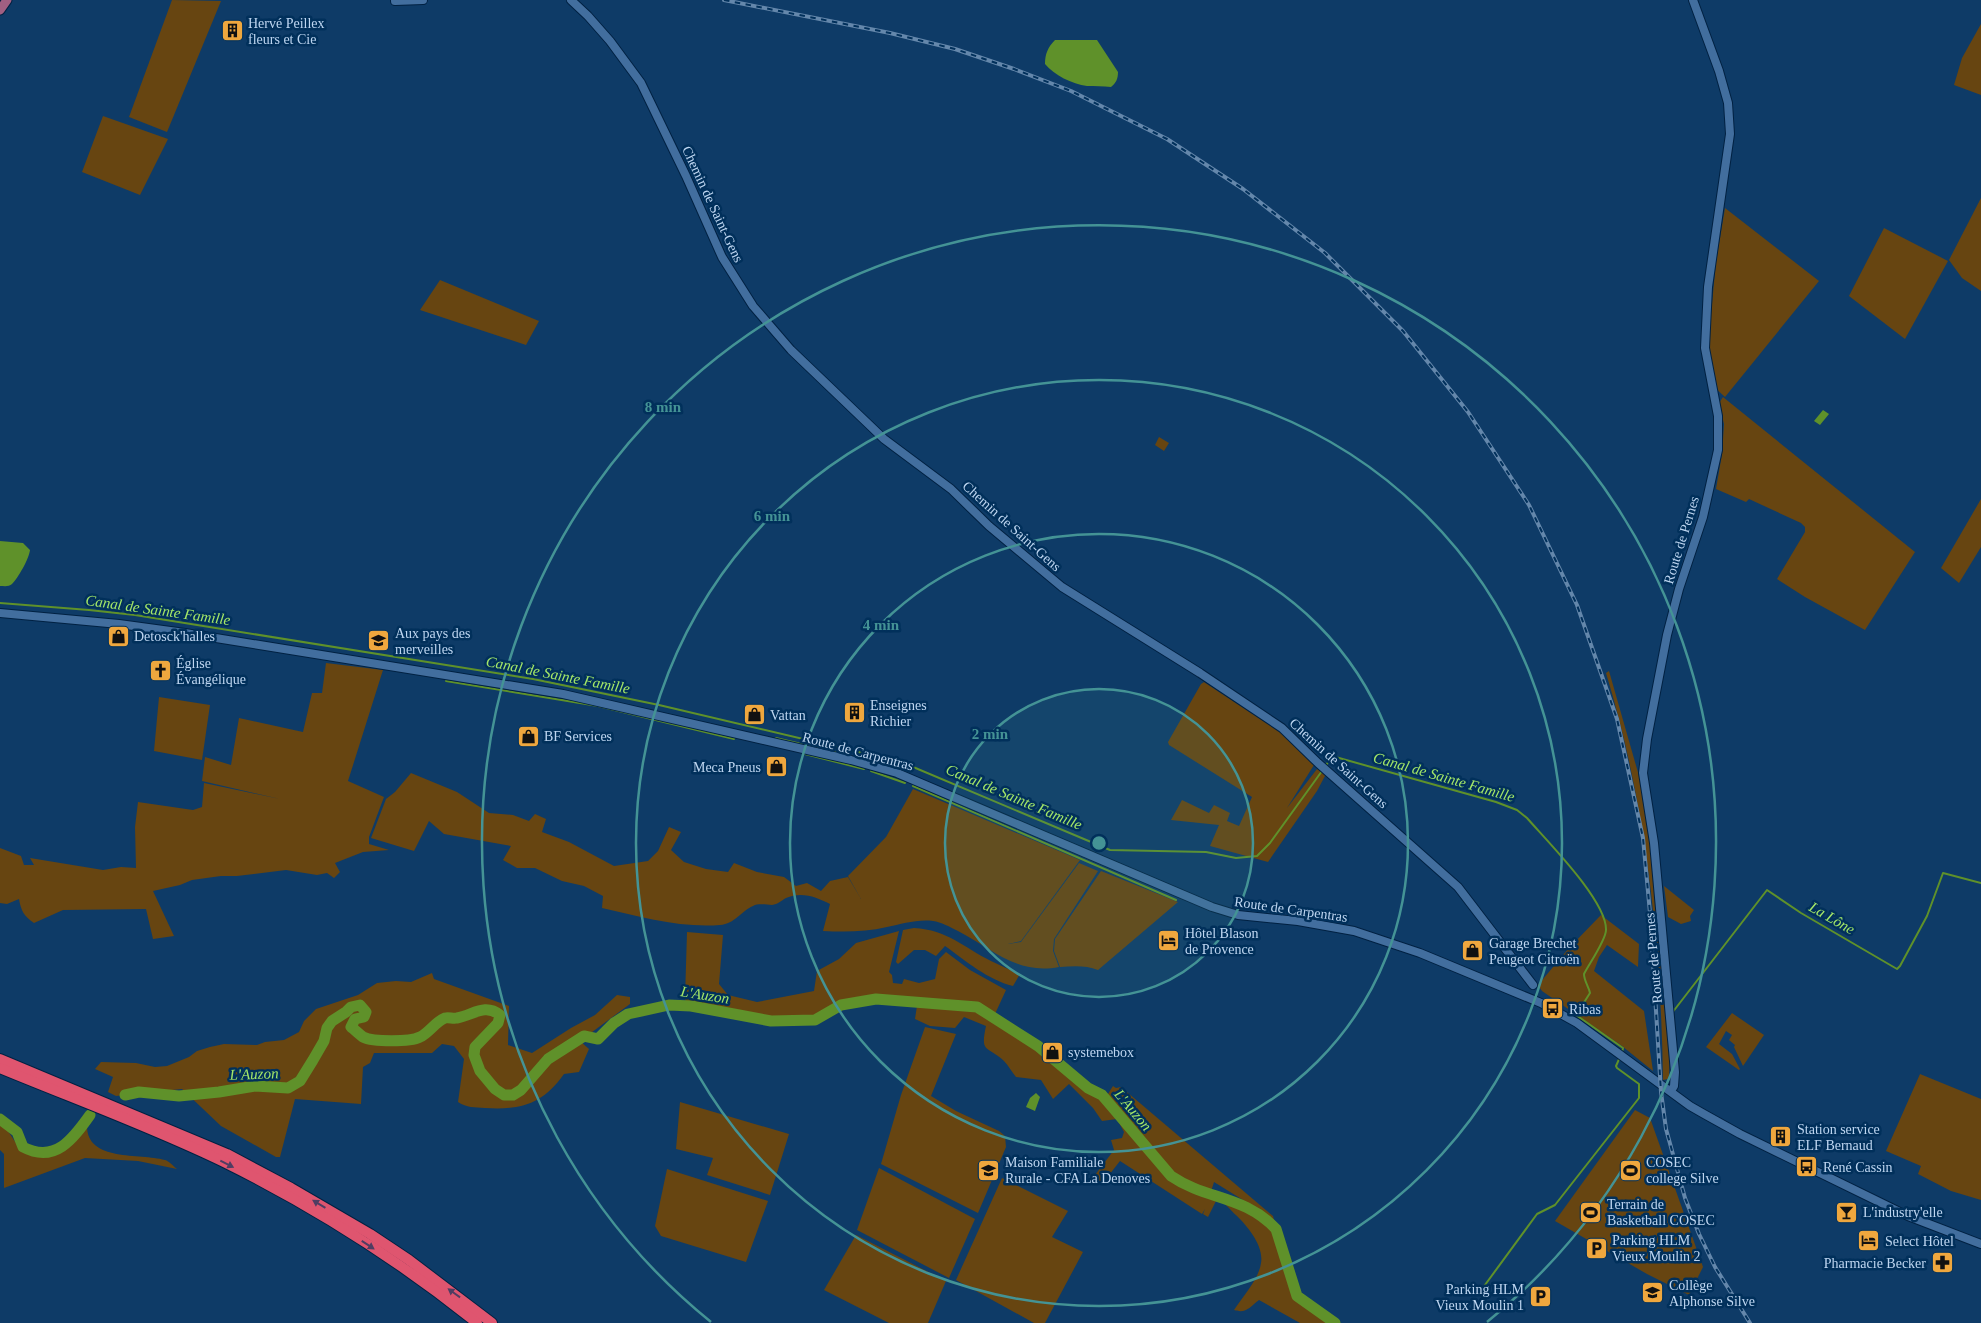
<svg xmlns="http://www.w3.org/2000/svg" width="1981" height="1323" viewBox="0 0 1981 1323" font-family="'Times New Roman',serif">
	<rect width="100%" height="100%" fill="#0e3b67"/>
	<g fill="#674511">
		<polygon points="172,0 221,1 167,132 129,117"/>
		<polygon points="1981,24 1981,95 1954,85 1962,58"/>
		<polygon points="103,116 168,139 140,195 82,172"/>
		<polygon points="1981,198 1981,291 1962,278 1949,260"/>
		<polygon points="1725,208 1819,281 1725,397 1714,387 1709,354 1709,335 1716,262"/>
		<polygon points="1884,228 1948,261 1905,339 1849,296"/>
		<polygon points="440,280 539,321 526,345 420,310"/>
		<polygon points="1723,397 1915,552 1865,630 1805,597 1777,579 1805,532 1805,527 1801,523 1749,499 1746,502 1716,489 1722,454 1724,424 1719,403"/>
		<polygon points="1159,437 1169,443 1164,451 1155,445"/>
		<polygon points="1981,499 1981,547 1959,583 1941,568"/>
		<path d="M 326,663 L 383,670 L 348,781 L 384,797 L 369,837 L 369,844 L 389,850 L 363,852 L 335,863 L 340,872 L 334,878 L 327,873 L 317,875 L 286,870 L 237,876 L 221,876 L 192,880 L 180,885 L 153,891 L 174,936 L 153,939 L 146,909 L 63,910 L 34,923 C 24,916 21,911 19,899 L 7,904 L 0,903 L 0,848 L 21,856 L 24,865 L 34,865 L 30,858 L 103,870 L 121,867 L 136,868 L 135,827 L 138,802 L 193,810 L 202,807 L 204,783 L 280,799 L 202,781 L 205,757 L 231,765 L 239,718 L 303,732 L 312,693 L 322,693 Z"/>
		<path d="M 1609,671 L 1641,783 L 1654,871 L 1670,1053 L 1669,1076 L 1668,1079 L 1663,1080 C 1661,942 1646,805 1606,673 Z"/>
		<polygon points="1204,682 1280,732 1314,765 1287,808 1317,769 1326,774 1317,791 1268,862 1210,846 1219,825 1171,820 1182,800 1209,813 1214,805 1230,813 1227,821 1239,826 1252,797 1169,745 1168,742 1201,684"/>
		<polygon points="159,697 210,705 202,760 154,751"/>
		<path d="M 411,773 L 457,792 L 489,813 L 513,815 L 529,821 L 535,814 L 546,819 L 542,832 L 569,842 L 614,866 L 648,861 L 658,851 L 669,827 L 681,832 L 671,850 L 684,862 L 706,869 L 728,872 L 734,863 L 757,872 L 784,877 L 796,886 L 807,883 L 821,891 L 830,881 L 848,877 L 861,899 L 848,876 L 886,837 L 913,789 L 1080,860 L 1021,941 L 1008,944 L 1021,942 L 1079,863 L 1098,871 L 1054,939 L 1053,951 L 1059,967 C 1016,975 993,949 958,931 C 950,927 941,922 933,921 C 917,919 902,924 887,927 C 866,932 845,932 823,931 L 830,904 C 817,897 801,891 786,898 C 781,901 778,904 772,905 C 766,905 759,903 753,906 C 741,911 735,924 720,925 C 680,928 641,917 602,908 L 603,896 L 584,886 L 562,881 L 535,868 L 517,868 L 503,860 L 511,846 L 444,834 L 429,821 L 414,851 L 371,838 L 386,799 L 395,792 Z"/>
		<path d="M 1101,871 L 1178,902 L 1098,970 C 1086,965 1073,966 1060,967 L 1054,951 L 1055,939 Z"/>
		<polygon points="1664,886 1694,910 1690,916 1691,921 1681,924 1668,917"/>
		<polygon points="1601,915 1639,944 1638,967 1607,945 1599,957 1594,971 1644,1011 1653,1071 1622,1046 1542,991 1538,985 1569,948"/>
		<path d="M 914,928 C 948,930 963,947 991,961 C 1001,966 1011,970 1020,974 L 1013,986 C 988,980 966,961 945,946 L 936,956 L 925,950 L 914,950 L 898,964 L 896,962 L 903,930 Z"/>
		<path d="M 899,931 L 889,972 L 892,975 L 893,983 L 902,984 L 904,979 L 919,983 L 935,979 L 939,959 L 946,952 L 970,970 L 1006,990 L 995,1014 L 1036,1042 L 1086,1087 L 1096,1089 L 1103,1095 L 1108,1094 L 1113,1086 L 1116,1088 L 1121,1087 L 1273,1216 L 1275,1224 L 1243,1200 L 1214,1182 L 1210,1195 C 1234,1202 1257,1211 1275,1229 L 1297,1298 L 1332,1323 L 1300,1323 L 1259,1300 C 1250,1307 1246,1314 1234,1310 C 1243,1296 1259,1279 1261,1263 C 1264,1246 1248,1227 1237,1216 C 1230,1210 1225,1202 1217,1199 L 1208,1217 L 1203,1214 L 1205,1209 L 1202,1214 L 1120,1161 L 1102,1184 L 1095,1175 L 1114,1150 L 1111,1140 L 1122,1138 L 1124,1132 L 1117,1119 L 1102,1121 L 1093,1108 L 1069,1084 L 1053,1099 L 1041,1080 L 1016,1077 C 1012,1072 1008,1065 1004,1061 C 987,1045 980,1054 986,1026 L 964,1017 L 955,1028 L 930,1026 L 915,1019 L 918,999 L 876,995 L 840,1002 L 815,1017 L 771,1017 L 686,1005 L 685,998 L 687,932 L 723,935 L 719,984 L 728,995 L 757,1002 L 814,991 L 817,971 L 839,959 L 856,943 Z"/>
		<path d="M 432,973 L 434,979 L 509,1006 L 508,1045 L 532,1053 L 571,1028 L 595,1015 L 617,995 L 630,997 L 630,1004 L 580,1041 L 589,1049 L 579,1072 L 564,1074 C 542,1105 520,1110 485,1108 C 474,1107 467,1108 458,1102 L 464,1059 L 454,1046 L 442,1044 L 432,1053 L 374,1053 L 370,1063 L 363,1067 L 361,1104 L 295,1099 L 280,1157 L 276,1157 L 221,1126 L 182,1089 L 116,1096 L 108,1092 L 113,1077 L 95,1069 L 101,1062 L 136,1063 L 155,1067 L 167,1066 L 189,1057 L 197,1051 L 210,1047 L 224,1044 L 257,1045 L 265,1042 L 284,1040 L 299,1032 L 304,1021 L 316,1009 L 358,995 L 377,983 L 396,981 L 411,982 Z"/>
		<polygon points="1732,1013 1764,1035 1743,1066 1734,1047 1735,1045 1729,1040 1732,1035 1726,1031 1719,1044 1732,1054 1740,1069 1739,1070 1706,1047"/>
		<polygon points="925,1027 956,1034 931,1096 956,1111 999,1131 1005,1136 1006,1147 978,1213 881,1164 901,1095"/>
		<polygon points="1920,1074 1981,1099 1981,1200 1951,1191 1918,1174 1921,1166 1886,1151"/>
		<polygon points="680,1102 789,1134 770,1195 707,1175 713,1158 676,1149"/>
		<polygon points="1635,1110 1650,1118 1703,1267 1689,1295 1647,1274 1555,1221"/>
		<path d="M 0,1122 C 9,1129 13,1142 22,1149 C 27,1154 34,1154 40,1155 C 66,1155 73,1145 87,1126 C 87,1162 140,1153 165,1160 C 169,1161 173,1166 177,1169 L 138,1161 L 85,1158 L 4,1188 L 4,1154 L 0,1150 Z"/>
		<polygon points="879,1168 975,1219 949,1278 857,1230"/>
		<polygon points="667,1169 768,1201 746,1262 661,1236 655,1226"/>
		<polygon points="1002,1178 1068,1211 1052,1237 1083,1252 1045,1323 1034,1323 956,1280"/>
		<polygon points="856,1235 946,1281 928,1323 889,1323 824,1290"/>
	</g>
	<g fill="#5f912a">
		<path d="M 1055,40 L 1097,40 L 1118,72 C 1118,79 1116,83 1111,87 C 1103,86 1095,86 1087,86 C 1072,84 1054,75 1045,64 C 1045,54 1048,47 1055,40 Z"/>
		<polygon points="1823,410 1829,414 1820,425 1814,421"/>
		<path d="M 0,541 L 23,543 L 30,550 C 29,559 18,578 12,584 C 9,587 4,586 0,586 Z"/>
		<polygon points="1036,1093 1040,1097 1035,1111 1026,1107 1030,1098"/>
	</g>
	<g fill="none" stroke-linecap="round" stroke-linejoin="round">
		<g stroke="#5f912a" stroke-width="2">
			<polyline points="0,603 89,610 135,615 533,679 659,705 871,755"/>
			<polyline points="446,681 598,706 734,739"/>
			<polyline points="776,738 835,752"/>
			<polyline points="805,754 864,769"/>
			<polyline points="879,756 906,764 1110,850 1206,852 1236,858 1257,856 1270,843 1322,771"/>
			<path d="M 1325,767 L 1332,756 L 1496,802 L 1517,810 L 1527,818 C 1547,841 1607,901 1606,930 C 1606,940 1589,964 1584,974 C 1584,981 1589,987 1590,993 L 1576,1015 L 1623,1048 L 1622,1052"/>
			<polyline points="871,771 905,783"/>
			<polyline points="913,786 1176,900"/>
			<polyline points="1672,1013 1767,890 1801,913 1897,969 1900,966 1927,916 1943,873 1981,883"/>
			<polyline points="1482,1289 1537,1214 1555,1205 1639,1098 1639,1084 1617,1068 1616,1066 1620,1057"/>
		</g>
		<g stroke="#5f912a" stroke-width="11">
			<path d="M 125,1095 L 139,1092 L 179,1096 L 219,1092 L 255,1086 L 288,1088 L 300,1081 L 313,1060 L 324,1041 L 327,1028 L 332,1021 L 346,1012 L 351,1007 L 360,1005 L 366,1012 L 364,1017 L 355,1019 L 351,1027 C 355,1030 359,1034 363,1037 C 373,1042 410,1042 420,1037 C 429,1033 436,1021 445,1018 C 449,1017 453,1019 457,1018 C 473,1015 485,1003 500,1015 L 498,1023 L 475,1047 L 474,1055 L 480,1071 L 495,1089 L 504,1095 L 513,1095 L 521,1090 L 548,1059 L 584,1036 L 598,1039 L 614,1023 L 628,1014 L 669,1005 L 691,1006 L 771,1021 L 815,1020 L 841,1005 L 876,999 L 977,1007 L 1038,1046 L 1088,1088 L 1102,1095 L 1171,1176 C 1206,1200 1244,1195 1276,1229 L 1297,1296 L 1335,1323"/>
			<path d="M 0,1119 L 17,1132 L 23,1147 C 55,1164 73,1139 90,1115"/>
		</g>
		<defs>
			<g id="secondary">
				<polyline points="571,0 588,16 610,41 641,83 686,176 722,257 753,306 791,350 884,439 951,489 989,526 1062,587 1200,673 1282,728 1318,763 1458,887 1533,985"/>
				<polyline points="395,1 423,0"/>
				<polyline points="0,613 119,624 185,633 563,694 851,760 897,773 1212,907 1238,915 1298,921 1354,931 1420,953 1541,1003 1577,1023 1690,1106 1704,1114 1740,1134 1908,1216 1981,1244"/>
				<polyline points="1671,1091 1674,1086 1675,1072 1654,843 1643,773 1647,739 1667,635 1679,589 1703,517 1718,450 1718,416 1705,348 1708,287 1730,134 1728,103 1719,71 1693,0"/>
			</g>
			<polyline id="primary" points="0,10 7,0"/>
			<g id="highway">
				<polyline points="0,1059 227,1154 291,1188 370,1234 409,1260 492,1323"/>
				<path d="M 0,1068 C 75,1099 152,1127 224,1162 C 313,1206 400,1261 477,1323"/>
			</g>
		</defs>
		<use href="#secondary" stroke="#012142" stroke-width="10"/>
		<use href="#primary" stroke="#012142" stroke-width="11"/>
		<use href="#highway" stroke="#012142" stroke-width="12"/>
		<use href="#secondary" stroke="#426e9e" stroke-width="8"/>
		<use href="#primary" stroke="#a05f82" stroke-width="9"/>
		<use href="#highway" stroke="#df556f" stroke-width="10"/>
		<defs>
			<polyline id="rail" points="724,0 890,33 955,49 1014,69 1071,91 1167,139 1243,189 1325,253 1403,331 1468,412 1529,505 1577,605 1617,719 1643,838 1650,913 1661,1092 1666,1129 1685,1198 1699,1234 1715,1267 1750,1323"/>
		</defs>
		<use href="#rail" stroke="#6487ab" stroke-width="4"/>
		<use href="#rail" stroke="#01305b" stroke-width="2" stroke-dasharray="5.5" stroke-linecap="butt"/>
	</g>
	<defs><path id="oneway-solid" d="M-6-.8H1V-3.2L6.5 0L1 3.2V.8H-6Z" transform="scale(1.25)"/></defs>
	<g fill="#4f3d62">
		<use href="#oneway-solid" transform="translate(227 1164) rotate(27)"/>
		<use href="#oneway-solid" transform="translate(319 1204) rotate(-149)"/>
		<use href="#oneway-solid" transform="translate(368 1245) rotate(33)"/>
		<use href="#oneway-solid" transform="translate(454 1293) rotate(-144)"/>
	</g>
	<circle cx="1099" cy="843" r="154" fill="#449395" fill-opacity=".12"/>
	<g fill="none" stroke="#449395" stroke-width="2.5">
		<circle cx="1099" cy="843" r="154"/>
		<circle cx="1099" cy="843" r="309"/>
		<circle cx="1099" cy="843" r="463"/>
		<path d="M711 1322A617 617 0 1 1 1487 1322"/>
	</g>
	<defs>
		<symbol id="building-square" viewBox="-11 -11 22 22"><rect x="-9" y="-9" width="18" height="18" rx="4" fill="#efa73e" stroke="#01305b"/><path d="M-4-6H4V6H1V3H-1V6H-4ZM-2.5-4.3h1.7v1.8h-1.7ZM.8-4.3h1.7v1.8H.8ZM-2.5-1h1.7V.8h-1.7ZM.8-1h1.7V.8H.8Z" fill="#111"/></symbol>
		<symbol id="shop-square" viewBox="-11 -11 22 22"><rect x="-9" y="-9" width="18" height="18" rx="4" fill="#efa73e" stroke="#01305b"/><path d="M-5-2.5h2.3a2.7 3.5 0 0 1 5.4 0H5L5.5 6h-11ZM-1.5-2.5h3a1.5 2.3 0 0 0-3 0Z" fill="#111"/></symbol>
		<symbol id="school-square" viewBox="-11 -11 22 22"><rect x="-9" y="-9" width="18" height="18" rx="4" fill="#efa73e" stroke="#01305b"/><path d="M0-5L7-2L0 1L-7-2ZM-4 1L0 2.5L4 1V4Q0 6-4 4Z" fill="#111"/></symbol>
		<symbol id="church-square" viewBox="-11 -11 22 22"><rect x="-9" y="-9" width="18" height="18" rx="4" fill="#efa73e" stroke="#01305b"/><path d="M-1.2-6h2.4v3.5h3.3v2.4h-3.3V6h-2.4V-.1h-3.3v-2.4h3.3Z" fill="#111"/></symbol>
		<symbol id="hotel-square" viewBox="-11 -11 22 22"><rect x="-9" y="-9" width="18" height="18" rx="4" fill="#efa73e" stroke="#01305b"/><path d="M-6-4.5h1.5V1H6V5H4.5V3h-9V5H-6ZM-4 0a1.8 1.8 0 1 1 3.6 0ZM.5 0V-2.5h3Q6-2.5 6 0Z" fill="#111"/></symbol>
		<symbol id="bus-square" viewBox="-11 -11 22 22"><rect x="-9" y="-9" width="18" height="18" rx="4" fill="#efa73e" stroke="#01305b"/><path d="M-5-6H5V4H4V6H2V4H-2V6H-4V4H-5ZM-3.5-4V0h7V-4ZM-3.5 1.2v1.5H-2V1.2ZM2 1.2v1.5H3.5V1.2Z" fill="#111"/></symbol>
		<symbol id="stadium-square" viewBox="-11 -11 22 22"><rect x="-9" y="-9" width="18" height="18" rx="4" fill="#efa73e" stroke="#01305b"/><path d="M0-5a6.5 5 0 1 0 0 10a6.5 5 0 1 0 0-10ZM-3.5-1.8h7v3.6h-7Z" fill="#111"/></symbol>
		<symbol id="bar-square" viewBox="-11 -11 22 22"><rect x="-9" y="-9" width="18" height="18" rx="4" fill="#efa73e" stroke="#01305b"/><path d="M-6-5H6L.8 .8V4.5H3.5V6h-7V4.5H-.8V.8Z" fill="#111"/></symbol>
		<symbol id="parking-square" viewBox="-11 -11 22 22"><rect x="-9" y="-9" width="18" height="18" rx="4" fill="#efa73e" stroke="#01305b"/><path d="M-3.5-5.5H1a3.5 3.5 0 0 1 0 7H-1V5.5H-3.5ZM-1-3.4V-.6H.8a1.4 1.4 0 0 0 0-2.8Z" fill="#111"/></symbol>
		<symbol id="pharmacy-square" viewBox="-11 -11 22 22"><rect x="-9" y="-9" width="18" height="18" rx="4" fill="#efa73e" stroke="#01305b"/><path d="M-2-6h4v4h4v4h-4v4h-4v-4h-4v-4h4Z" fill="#111"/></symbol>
	</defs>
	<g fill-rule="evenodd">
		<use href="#building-square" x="220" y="18" width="25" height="25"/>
		<use href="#shop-square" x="106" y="624" width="25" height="25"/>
		<use href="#school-square" x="366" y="628" width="25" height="25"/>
		<use href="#church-square" x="148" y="658" width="25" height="25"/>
		<use href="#building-square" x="842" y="700" width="25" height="25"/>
		<use href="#shop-square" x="742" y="702" width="25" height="25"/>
		<use href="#shop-square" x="516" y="724" width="25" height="25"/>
		<use href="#shop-square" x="764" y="754" width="25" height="25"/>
		<use href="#hotel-square" x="1156" y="928" width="25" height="25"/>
		<use href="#shop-square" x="1460" y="938" width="25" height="25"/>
		<use href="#bus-square" x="1540" y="996" width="25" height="25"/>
		<use href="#shop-square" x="1040" y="1040" width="25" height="25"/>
		<use href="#building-square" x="1768" y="1124" width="25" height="25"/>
		<use href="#bus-square" x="1794" y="1154" width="25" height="25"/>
		<use href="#school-square" x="976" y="1158" width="25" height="25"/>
		<use href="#stadium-square" x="1618" y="1158" width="25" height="25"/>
		<use href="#stadium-square" x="1578" y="1200" width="25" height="25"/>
		<use href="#bar-square" x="1834" y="1200" width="25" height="25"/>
		<use href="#hotel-square" x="1856" y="1228" width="25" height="25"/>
		<use href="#parking-square" x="1584" y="1236" width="25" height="25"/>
		<use href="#pharmacy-square" x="1930" y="1250" width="25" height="25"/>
		<use href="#school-square" x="1640" y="1280" width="25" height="25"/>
		<use href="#parking-square" x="1528" y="1284" width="25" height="25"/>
	</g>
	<g text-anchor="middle" stroke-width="5" stroke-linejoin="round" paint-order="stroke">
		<g font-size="14" fill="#bed6f1" stroke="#01305b" text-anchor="start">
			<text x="248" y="28">Hervé Peillex<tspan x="248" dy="16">fleurs et Cie</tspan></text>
			<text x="395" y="638">Aux pays des<tspan x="395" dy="16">merveilles</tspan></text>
			<text x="134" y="641">Detosck'halles</text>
			<text x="176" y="668">Église<tspan x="176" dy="16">Évangélique</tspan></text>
			<text x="870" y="710">Enseignes<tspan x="870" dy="16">Richier</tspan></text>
			<text x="770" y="720">Vattan</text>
			<text x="544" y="741">BF Services</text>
			<text x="761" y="772" text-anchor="end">Meca Pneus</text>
			<text x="1185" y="938">Hôtel Blason<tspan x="1185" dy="16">de Provence</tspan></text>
			<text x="1489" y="948">Garage Brechet<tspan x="1489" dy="16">Peugeot Citroën</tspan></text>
			<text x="1569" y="1014">Ribas</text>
			<text x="1068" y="1057">systemebox</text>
			<text x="1797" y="1134">Station service<tspan x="1797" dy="16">ELF Bernaud</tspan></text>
			<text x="1005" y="1167">Maison Familiale<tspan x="1005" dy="16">Rurale - CFA La Denoves</tspan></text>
			<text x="1646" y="1167">COSEC<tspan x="1646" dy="16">college Silve</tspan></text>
			<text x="1823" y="1172">René Cassin</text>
			<text x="1607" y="1209">Terrain de<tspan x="1607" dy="16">Basketball COSEC</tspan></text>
			<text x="1863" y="1217">L'industry'elle</text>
			<text x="1612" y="1245">Parking HLM<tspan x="1612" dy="16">Vieux Moulin 2</tspan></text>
			<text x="1885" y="1246">Select Hôtel</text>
			<text x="1926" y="1268" text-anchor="end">Pharmacie Becker</text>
			<text x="1669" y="1290">Collège<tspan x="1669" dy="16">Alphonse Silve</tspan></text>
			<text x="1524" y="1294" text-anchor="end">Parking HLM<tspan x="1524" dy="16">Vieux Moulin 1</tspan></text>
		</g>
		<g font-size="14" fill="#bed6f1" stroke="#01305b">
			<text transform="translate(713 204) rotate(65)" y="5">Chemin de Saint-Gens</text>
			<text transform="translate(1012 526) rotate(42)" y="5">Chemin de Saint-Gens</text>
			<text transform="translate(1681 540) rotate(-73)" y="5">Route de Pernes</text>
			<text transform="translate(858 751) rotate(15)" y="5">Route de Carpentras</text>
			<text transform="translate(1339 763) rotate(42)" y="5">Chemin de Saint-Gens</text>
			<text transform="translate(1291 909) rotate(8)" y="5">Route de Carpentras</text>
			<text transform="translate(1653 958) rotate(-95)" y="5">Route de Pernes</text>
		</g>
		<g font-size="15" font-style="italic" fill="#a4e768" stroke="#01305b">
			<text transform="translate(158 610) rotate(8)" y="5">Canal de Sainte Famille</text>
			<text transform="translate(558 675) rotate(11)" y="5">Canal de Sainte Famille</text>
			<text transform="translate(1444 777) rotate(16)" y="5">Canal de Sainte Famille</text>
			<text transform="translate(1014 797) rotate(23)" y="5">Canal de Sainte Famille</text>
			<text transform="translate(1832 918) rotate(30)" y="5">La Lône</text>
			<text transform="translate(705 995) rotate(9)" y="5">L'Auzon</text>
			<text transform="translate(254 1074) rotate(-2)" y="5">L'Auzon</text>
			<text transform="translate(1133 1110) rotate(50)" y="5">L'Auzon</text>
		</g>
	</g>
	<circle cx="1099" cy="843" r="8" fill="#449395" stroke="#01305b" stroke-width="2.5"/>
	<g font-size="15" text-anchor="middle" font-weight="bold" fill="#449395" stroke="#01305b" stroke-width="5" stroke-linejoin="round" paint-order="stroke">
		<text x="663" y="412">8 min</text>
		<text x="772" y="521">6 min</text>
		<text x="881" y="630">4 min</text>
		<text x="990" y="739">2 min</text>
	</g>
</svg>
